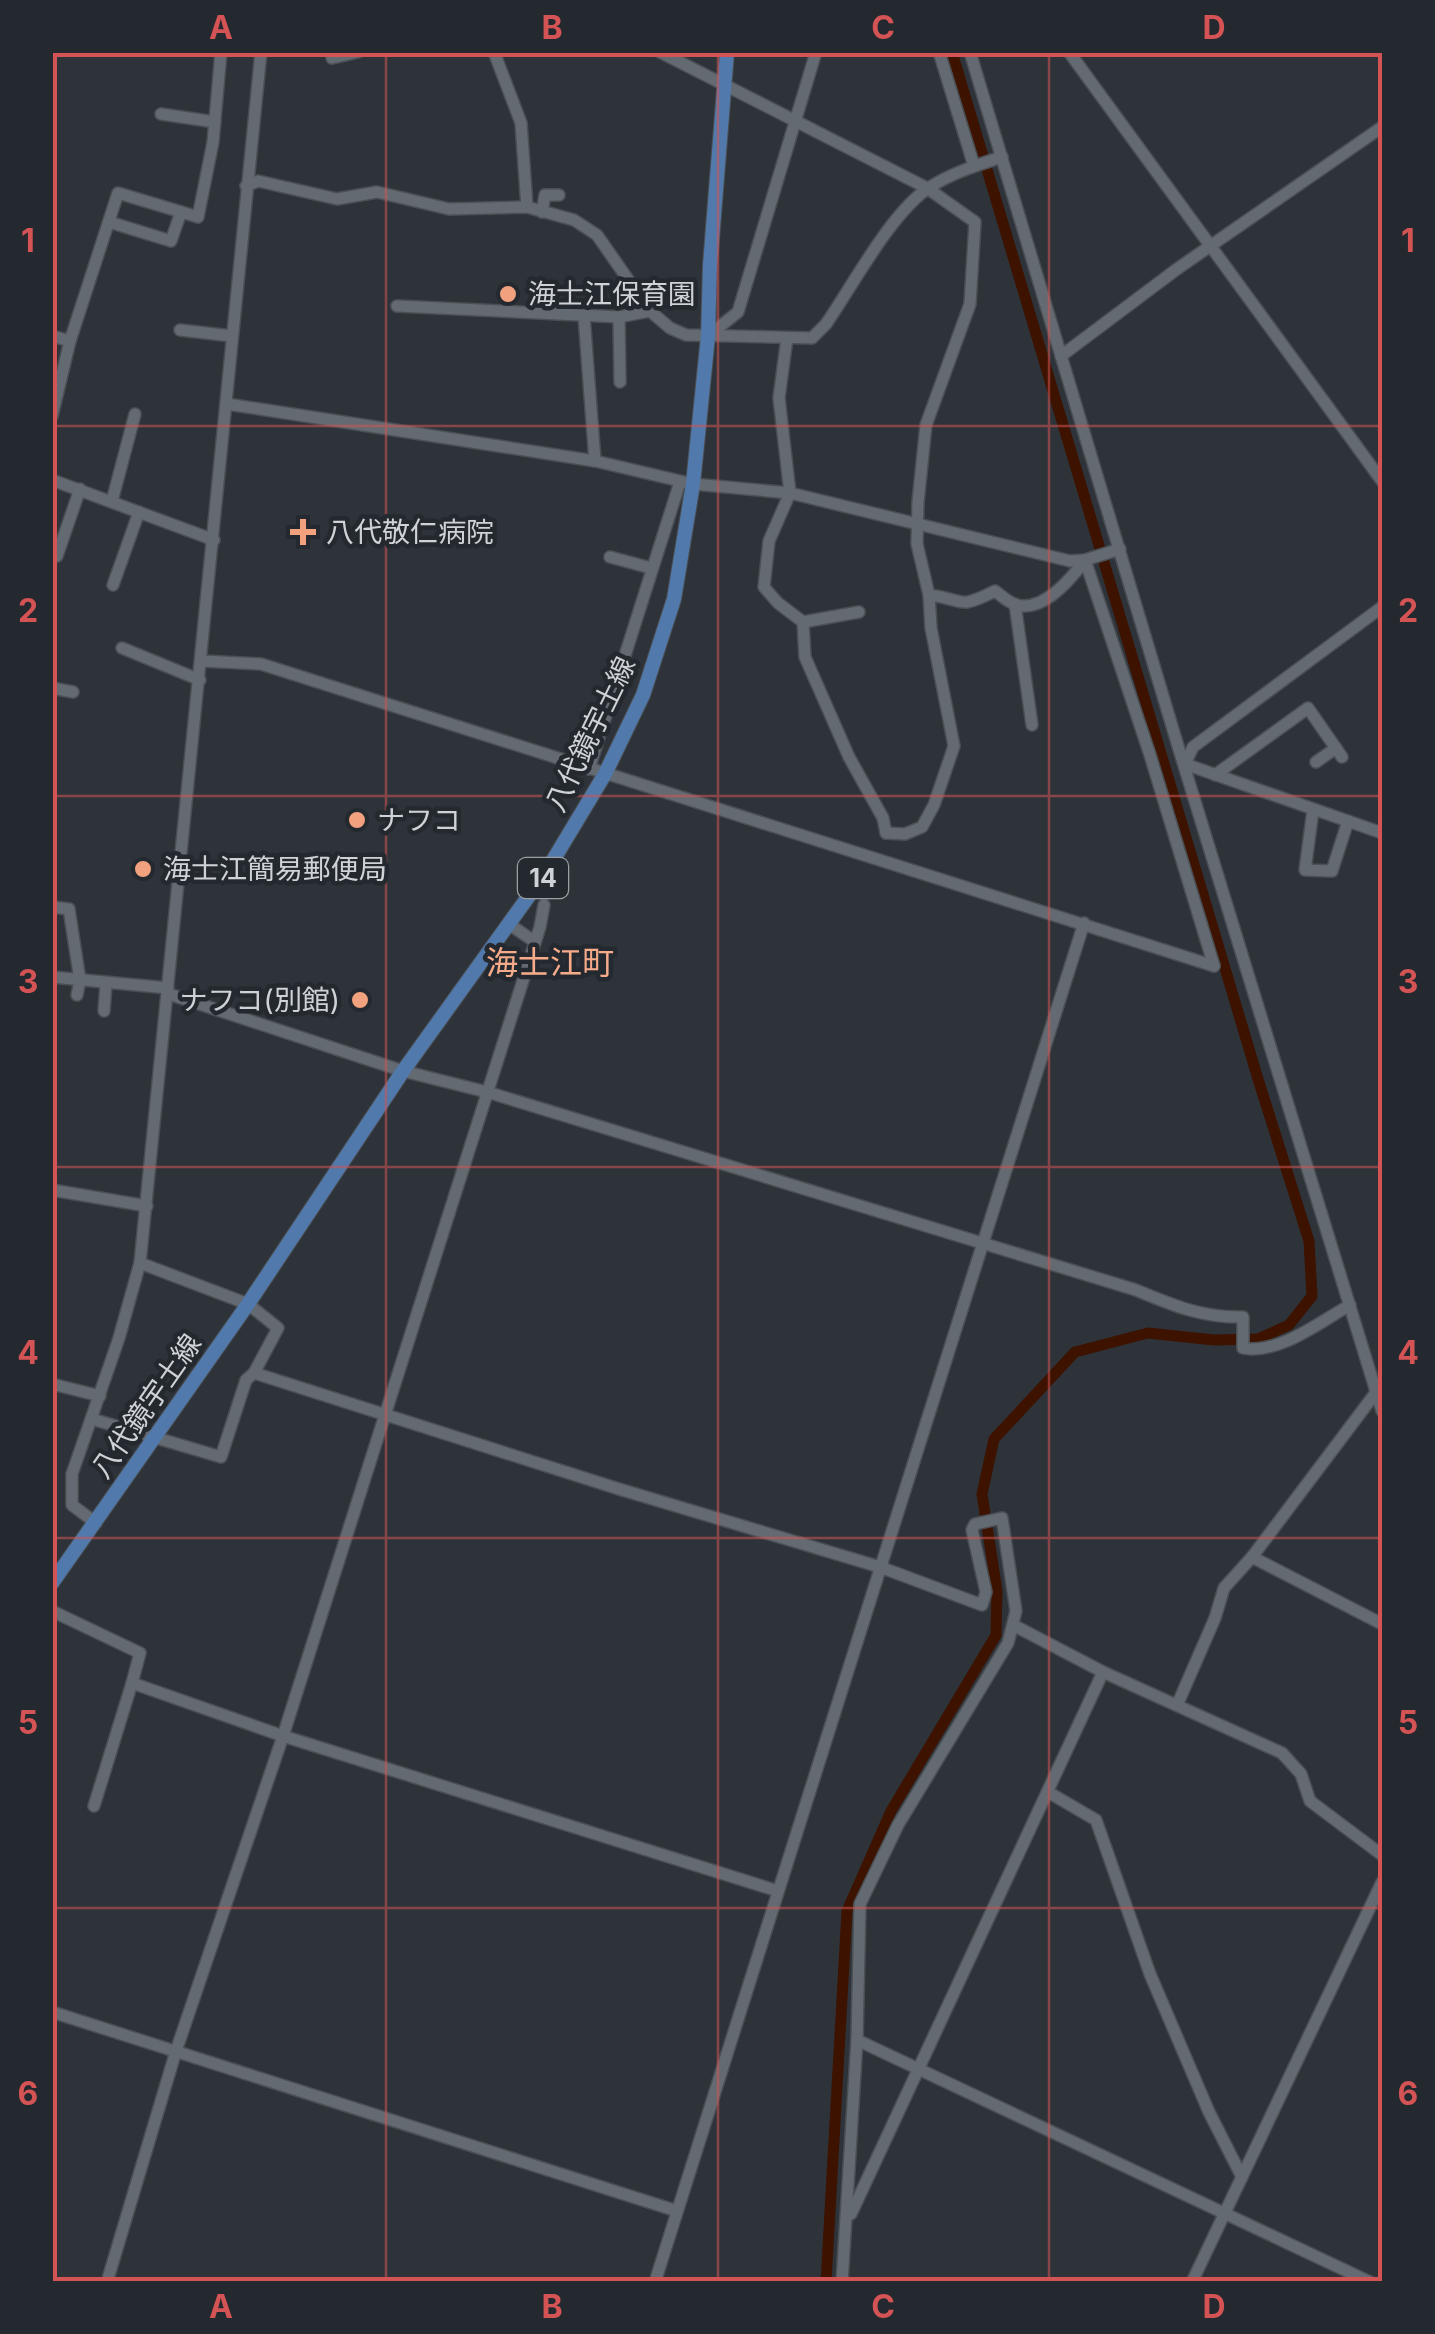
<svg xmlns="http://www.w3.org/2000/svg" width="1435" height="2334" viewBox="0 0 1435 2334" font-family="Inter,'Noto Sans JP',sans-serif">
	<rect width="100%" height="100%" fill="#2e333a"/>
	<g fill="none" stroke-linecap="round" stroke-linejoin="round">
		<polyline stroke="#3d1300" stroke-width="11" points="826,2282 847,1911 891,1811 996,1635 997,1591 982,1494 994,1439 1075,1352 1148,1333 1214,1340 1258,1339 1289,1325 1312,1296 1309,1241 1258,1079 952,52"/>
		<defs>
			<g id="minor">
				<polyline points="494,52 521,123 527,207"/>
				<polyline points="660,52 927,188 975,222 970,304 926,425 918,502 917,544 929,595 931,628 954,746 934,805 922,827 905,834 886,833"/>
				<polyline points="939,52 974,166"/>
				<polyline points="970,52 1178,746 1382,1411"/>
				<polyline points="1069,52 1382,481"/>
				<polyline points="332,58 358,52"/>
				<polyline points="161,114 215,122"/>
				<path d="M 246,186 L 258,181 L 337,199 L 377,192 L 449,209 L 527,207 L 574,220 L 597,235 L 650,311 L 670,328 L 686,335 L 812,338 L 826,324 C 853,285 892,211 930,187 C 952,173 977,165 1002,157"/>
				<polyline points="542,212 545,195 559,195"/>
				<polyline points="109,222 171,241 181,212"/>
				<polyline points="397,306 619,317 650,311"/>
				<polyline points="584,316 595,461"/>
				<polyline points="619,317 620,382"/>
				<polyline points="180,330 232,336"/>
				<polyline points="52,336 70,341"/>
				<polyline points="708,336 738,312 816,52"/>
				<polyline points="787,338 779,398 790,493 769,541 764,587 778,603 803,622 805,657 849,757 883,818 886,833"/>
				<polyline points="1061,356 1177,269 1382,127"/>
				<polyline points="227,404 595,461 693,484 790,493 1070,561 1085,560 1120,549"/>
				<polyline points="52,416 70,341 118,193 198,217 213,142 221,52"/>
				<polyline points="52,480 214,540"/>
				<polyline points="112,501 135,414"/>
				<polyline points="57,556 80,489"/>
				<polyline points="610,557 651,568"/>
				<polyline points="1085,560 1150,755 1214,966"/>
				<polyline points="113,585 139,512"/>
				<path d="M 929,595 C 966,599 955,611 995,591 C 1002,596 1009,603 1017,605 C 1043,612 1071,579 1085,560"/>
				<polyline points="1015,604 1032,725"/>
				<polyline points="1382,607 1193,747 1185,764 1382,833"/>
				<polyline points="803,622 859,612"/>
				<polyline points="122,648 200,680"/>
				<polyline points="202,661 261,664 1214,966"/>
				<polyline points="52,688 73,692"/>
				<polyline points="1316,762 1336,748"/>
				<polyline points="589,769 680,482"/>
				<polyline points="1215,775 1308,708 1342,757"/>
				<polyline points="1313,810 1305,870 1332,871 1348,821"/>
				<polyline points="52,907 69,909 80,980 77,995"/>
				<polyline points="509,924 535,942"/>
				<polyline points="52,977 168,988"/>
				<path d="M 169,994 L 403,1071 L 487,1092 L 1136,1290 C 1172,1305 1202,1318 1243,1317 L 1243,1348 C 1278,1355 1320,1322 1350,1305"/>
				<polyline points="104,1011 106,984"/>
				<polyline points="52,1190 147,1206"/>
				<polyline points="140,1263 248,1304 278,1328 254,1373 619,1489 880,1567 982,1605 986,1592 972,1530 975,1524 1002,1518 1016,1611 1008,1643 898,1825 860,1904 857,2040 842,2282"/>
				<polyline points="52,1384 100,1396"/>
				<polyline points="92,1419 221,1457 246,1380 254,1373"/>
				<polyline points="96,1523 72,1505 72,1474 119,1338 140,1263 261,52"/>
				<polyline points="1252,1557 1382,1624"/>
				<polyline points="52,1611 140,1653 132,1683 283,1736 778,1891"/>
				<polyline points="1013,1625 1103,1672 1282,1753 1301,1774 1310,1801 1382,1855"/>
				<polyline points="1178,1703 1215,1618 1224,1588 1252,1557 1377,1391"/>
				<polyline points="1048,1792 1096,1820 1150,1974 1209,2112 1242,2177"/>
				<polyline points="94,1806 132,1683"/>
				<polyline points="52,2012 677,2211"/>
				<polyline points="857,2040 1370,2282"/>
				<polyline points="851,2214 1103,1672"/>
				<polyline points="107,2282 176,2051 283,1736 540,927 544,905"/>
				<polyline points="655,2282 1084,923"/>
				<polyline points="1192,2282 1382,1882"/>
			</g>
			<polyline id="major" points="52,1583 248,1304 403,1071 546,872 605,774 643,695 674,599 693,484 708,336 710,265 727,52"/>
		</defs>
		<use href="#minor" stroke="#4a4f54" stroke-width="14"/>
		<use href="#major" stroke="#4a4f54" stroke-width="16"/>
		<use href="#minor" stroke="#646a71" stroke-width="11"/>
		<use href="#major" stroke="#5179ab" stroke-width="14"/>
	</g>
	<path fill="none" stroke="#d45354" stroke-width="2.5" stroke-opacity="0.55" d="M 386,52 L 386,2282M 718,52 L 718,2282M 1049,52 L 1049,2282M 52,426 L 1382,426M 52,796 L 1382,796M 52,1167 L 1382,1167M 52,1538 L 1382,1538M 52,1908 L 1382,1908"/>
	<g fill="#f1a17d" stroke="#24292f" stroke-width="4">
		<circle cx="508" cy="294" r="10"/>
		<path d="M298 517h10v10h10v10h-10v10h-10v-10h-10v-10h10z"/>
		<circle cx="357" cy="820" r="10"/>
		<circle cx="143" cy="869" r="10"/>
		<circle cx="360" cy="1000" r="10"/>
	</g>
	<g text-anchor="middle" stroke-width="9" stroke-linejoin="round" paint-order="stroke">
		<rect fill="#24292f" stroke="#9ca0a5" stroke-width="2.5" x="518" y="858" width="50" height="40" rx="8"/>
		<g font-size="25" font-weight="bold" fill="#cfd3d7">
			<text x="543" y="887">14</text>
		</g>
		<g font-size="28" fill="#cfd3d7" stroke="#24292f" text-anchor="start">
			<text x="528" y="304">海士江保育園</text>
			<text x="326" y="542">八代敬仁病院</text>
			<text x="377" y="830">ナフコ</text>
			<text x="163" y="879">海士江簡易郵便局</text>
			<text x="340" y="1010" text-anchor="end">ナフコ(別館)</text>
		</g>
		<g font-size="28" fill="#cfd3d7" stroke="#24292f">
			<text transform="translate(590 734) rotate(-64)" y="10">八代鏡宇土線</text>
			<text transform="translate(146 1406) rotate(-55)" y="10">八代鏡宇土線</text>
		</g>
		<g font-size="32" fill="#f6ab8a" stroke="#24292f">
			<text x="550" y="974">海士江町</text>
		</g>
	</g>
	<rect width="1435" height="2334" fill="none" stroke="#24292f" stroke-width="110"/>
	<rect x="55" y="55" width="1325" height="2224" fill="none" stroke="#d45354" stroke-width="4"/>
	<g font-size="32" text-anchor="middle" font-weight="bold" fill="#d45354">
		<text x="221" y="39">A</text>
		<text x="552" y="39">B</text>
		<text x="883" y="39">C</text>
		<text x="1214" y="39">D</text>
		<text x="28" y="252">1</text>
		<text x="1408" y="252">1</text>
		<text x="28" y="622">2</text>
		<text x="1408" y="622">2</text>
		<text x="28" y="993">3</text>
		<text x="1408" y="993">3</text>
		<text x="28" y="1364">4</text>
		<text x="1408" y="1364">4</text>
		<text x="28" y="1734">5</text>
		<text x="1408" y="1734">5</text>
		<text x="28" y="2105">6</text>
		<text x="1408" y="2105">6</text>
		<text x="221" y="2318">A</text>
		<text x="552" y="2318">B</text>
		<text x="883" y="2318">C</text>
		<text x="1214" y="2318">D</text>
	</g>
</svg>
